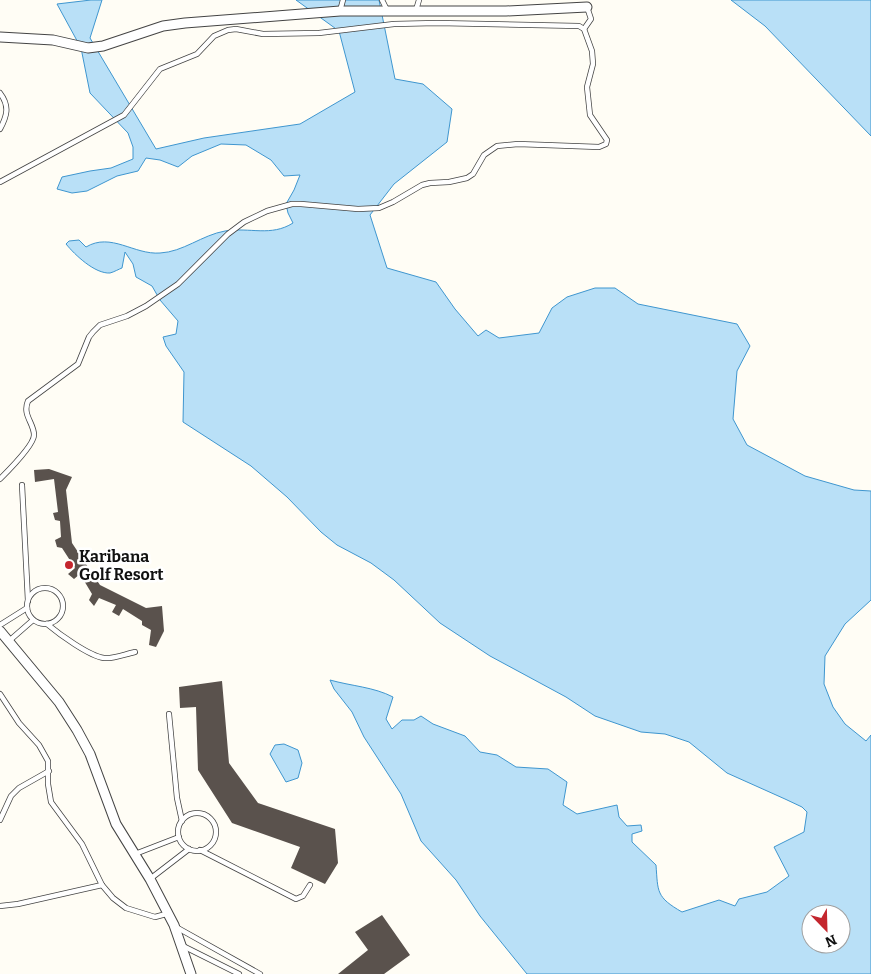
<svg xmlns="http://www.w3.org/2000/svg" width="871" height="974" viewBox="0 0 871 974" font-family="Bitter,serif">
	<rect width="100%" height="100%" fill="#fffdf5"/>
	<g fill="#b9e0f7" stroke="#3f96cf" fill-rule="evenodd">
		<path d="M 91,0 L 102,0 L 90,38 L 156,149 L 204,138 L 300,124 L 355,92 L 339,31 L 296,0 L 379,0 L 395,79 L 423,84 L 452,109 L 447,142 L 394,184 L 370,215 L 387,268 L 436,282 L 455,309 L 478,336 L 486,330 L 499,338 L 539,333 L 552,308 L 567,297 L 595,288 L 615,288 L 638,304 L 737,324 L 750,346 L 737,371 L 733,419 L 747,445 L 805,476 L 854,490 L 871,491 L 871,600 L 845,624 L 825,656 L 824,684 L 833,707 L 845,724 L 866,741 L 871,735 L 871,974 L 527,974 L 480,916 L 456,880 L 421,841 L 401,794 L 364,737 L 352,712 L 334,689 L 330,680 C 351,686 374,687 393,697 L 386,719 L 392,729 L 402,720 L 414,720 L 421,716 L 433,724 L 465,736 L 480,752 L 497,755 L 516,767 L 548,769 L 567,782 L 563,805 L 577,814 L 617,805 L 619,817 L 627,826 L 641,825 L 642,831 L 632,834 L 632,842 L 656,865 C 658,892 656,897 682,912 L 719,900 L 735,906 L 739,899 L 767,892 L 789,876 L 774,847 L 804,832 L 807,812 L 802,807 L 785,799 L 727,773 L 689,742 L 665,734 L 641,732 L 595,716 L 566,697 L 490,656 L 440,623 L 394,580 L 371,563 L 337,545 L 321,532 L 287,497 L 251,466 L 183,422 L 184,372 L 166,346 L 163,337 L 176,334 L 178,321 L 160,300 L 152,286 L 136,277 L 133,264 L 125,252 L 122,268 C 119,269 114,272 110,273 C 95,274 75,255 66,244 L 69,241 L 79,240 L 86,247 C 111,232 134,255 160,253 C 183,252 202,235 225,231 C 250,227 271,237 293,223 L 288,213 L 286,204 L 294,190 L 300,175 L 284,176 L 271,160 L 246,145 L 221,144 L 192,156 L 178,167 L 160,160 L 146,158 L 138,171 L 117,176 L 87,191 L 72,193 L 57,189 L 62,177 L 90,171 L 111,168 L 133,159 L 133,147 L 128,133 L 90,93 L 81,48 L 57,4 ZM 811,914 L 841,914 L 841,944 L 811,944 Z"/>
		<polygon points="731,0 871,0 871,136 765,26"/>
		<polygon points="284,744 298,750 302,763 298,778 286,782 270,754 275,745"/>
	</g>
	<g fill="#5a524d">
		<polygon points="49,469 72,477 66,490 72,543 100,585 146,608 162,606 164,631 156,647 149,645 151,630 142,625 142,621 123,609 119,616 112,612 116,605 99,598 94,606 89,600 92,594 80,574 74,579 68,574 75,568 62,548 57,547 55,540 61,537 60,521 55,520 53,513 58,512 54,479 35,482 34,470"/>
		<polygon points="222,681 229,763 258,803 335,829 338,863 325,884 291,868 300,847 232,823 198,770 196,707 180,708 179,687"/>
		<polygon points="382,915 410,955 384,974 338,974 368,950 355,932"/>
	</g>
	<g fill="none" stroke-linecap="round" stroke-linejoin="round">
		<defs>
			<g id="lane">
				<polyline points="382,0 387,10"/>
				<polyline points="416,10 419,0"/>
				<polyline points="340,11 343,0"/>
				<polyline points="584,29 591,19 587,7"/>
				<path d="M 0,93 C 10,106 7,116 0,129"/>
				<path d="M 0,182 L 124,115 L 160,69 L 197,54 L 214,36 L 228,30 L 236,29 L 263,34 L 319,33 L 394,24 L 437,23 L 579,26 L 584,29 L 592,51 L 593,64 L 587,87 L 590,115 L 607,140 L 606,144 L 599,147 L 518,144 L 497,146 L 484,155 L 473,174 L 467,178 L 449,182 L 430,183 L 422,185 L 393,202 L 379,208 L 358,209 L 301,204 L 292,204 L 267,211 L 244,222 L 228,234 L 178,284 L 146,306 L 127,316 L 100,325 L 93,332 L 89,337 L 78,364 L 28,401 C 22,415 34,423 34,435 C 34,445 8,471 0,479"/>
				<polyline points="22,485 28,601"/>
				<circle cx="45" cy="606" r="18"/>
				<path d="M 47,624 C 59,634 89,656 104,658 C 114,659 125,654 135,652"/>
				<polyline points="0,625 27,608"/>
				<polyline points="9,641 33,620"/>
				<polyline points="0,694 19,723 39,745 48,761 48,784 51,802 82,844 102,885 113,898 126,908 155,917 166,914"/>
				<polyline points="169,714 177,798 182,821"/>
				<circle cx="197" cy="832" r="19"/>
				<polyline points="0,820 11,796 19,788 49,771"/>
				<polyline points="200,850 296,899 303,896 310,885"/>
				<polyline points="135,854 179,837"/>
				<polyline points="150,879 189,849"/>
				<polyline points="0,906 18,904 102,885"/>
				<polyline points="176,927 260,974"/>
				<polyline points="183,946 239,974"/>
			</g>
			<g id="street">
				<polyline points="0,37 53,40 88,48 103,46 163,26 185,23 340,11 506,11 587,7"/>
				<polyline points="0,631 59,702 77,730 90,754 116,824 150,879 174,925 191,974"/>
			</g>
		</defs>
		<use href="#lane" stroke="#444" stroke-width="6"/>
		<use href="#street" stroke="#444" stroke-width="11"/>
		<use href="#lane" stroke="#fff" stroke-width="4.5"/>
		<use href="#street" stroke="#fff" stroke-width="9"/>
	</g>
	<circle fill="#c4262e" stroke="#fff" stroke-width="2" cx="69" cy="565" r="5"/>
	<g text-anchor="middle" stroke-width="5" stroke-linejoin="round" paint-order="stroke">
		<g font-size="16" font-weight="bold" fill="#111" stroke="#fff" text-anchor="start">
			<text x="79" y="562">Karibana<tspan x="79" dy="18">Golf Resort</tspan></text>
		</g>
	</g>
	<g transform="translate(826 929) rotate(157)"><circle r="24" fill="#ffffff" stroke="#a0a0a0"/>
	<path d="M0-4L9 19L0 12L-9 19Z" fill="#c4262e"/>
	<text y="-8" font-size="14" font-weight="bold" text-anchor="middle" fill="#111111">N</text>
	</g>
</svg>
